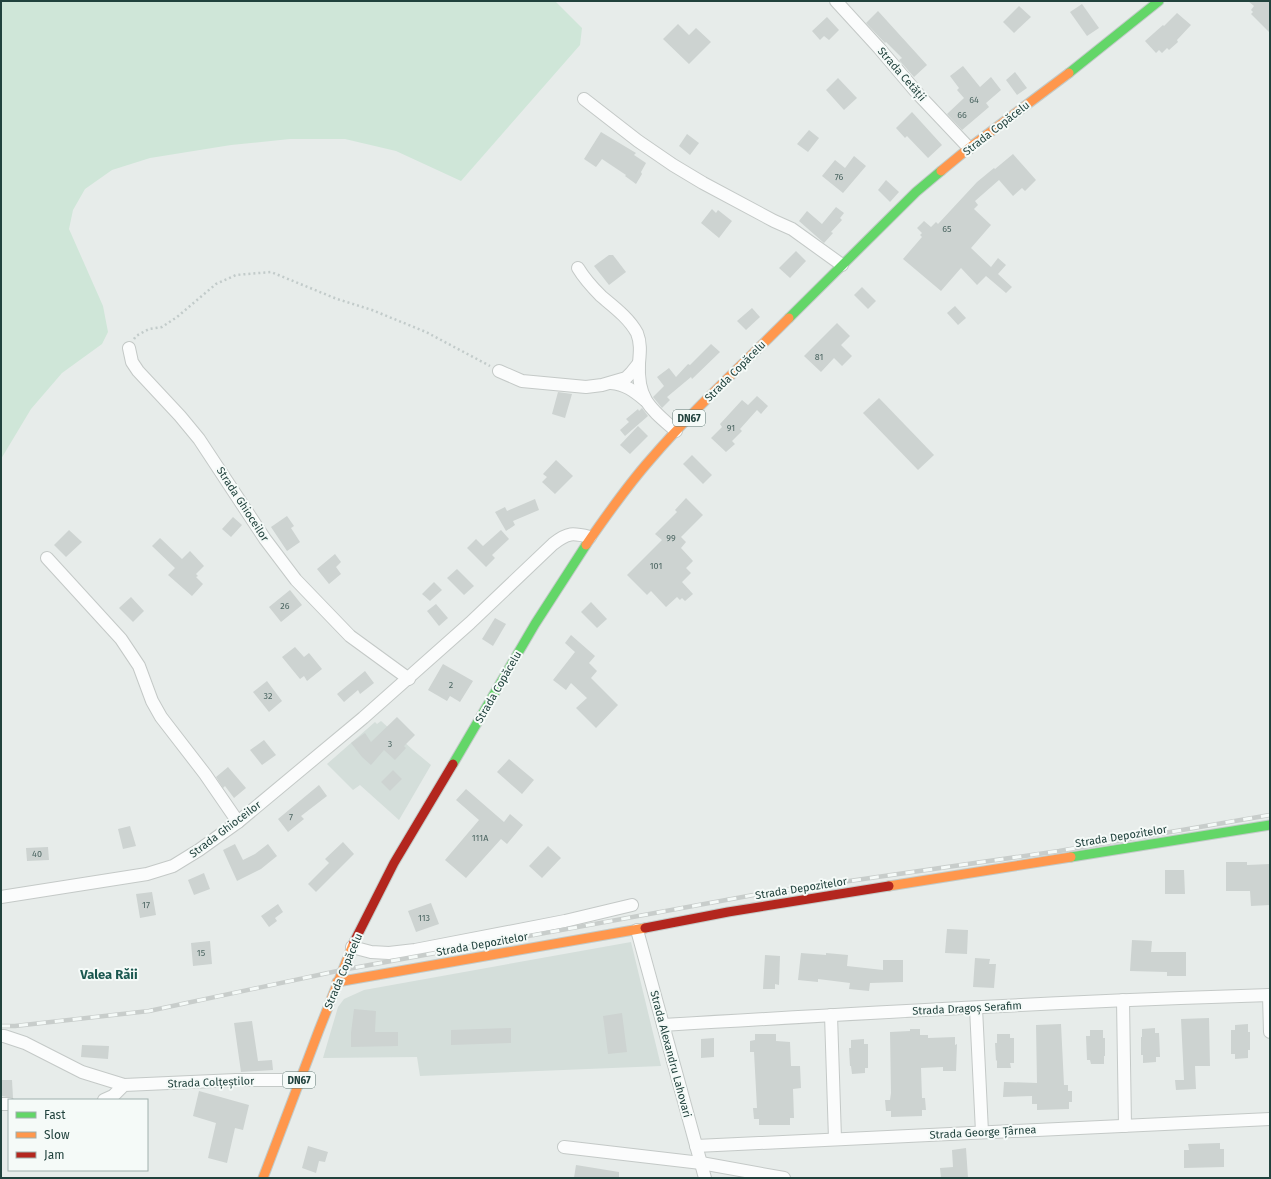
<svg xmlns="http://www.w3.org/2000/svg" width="1271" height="1179" viewBox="0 0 1271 1179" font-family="'Fira Sans',sans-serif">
	<rect width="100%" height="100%" fill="#e7ecea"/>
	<g fill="#d4deda">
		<polygon points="381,721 413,750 431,765 399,820 360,785 353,790 327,764 375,722 377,724"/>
		<polygon points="631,942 661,1066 420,1076 417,1057 323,1058 338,1007 344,999 364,990"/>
	</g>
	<polygon fill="#cfe6d8" points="1,1 555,1 582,28 580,45 461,181 396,151 345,139 290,139 231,145 150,158 112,170 85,189 73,210 69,229 103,306 108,332 102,344 62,373 31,409 1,459"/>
	<g fill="#cdd3d1">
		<polygon points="1248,1 1270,1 1270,33 1251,14 1253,12 1251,10 1254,6"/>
		<polygon points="1082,4 1099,28 1087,36 1070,12"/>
		<polygon points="1019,6 1031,17 1014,33 1003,22"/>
		<polygon points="878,11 927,65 914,77 899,60 902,58 886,42 885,43 866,23"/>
		<polygon points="1177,13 1191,25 1177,40 1178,42 1169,50 1167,48 1162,53 1159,50 1156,53 1145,41 1163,25 1164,26"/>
		<polygon points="827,17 839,30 829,40 824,36 820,40 812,31"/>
		<polygon points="678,24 689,35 696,28 711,42 689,64 663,39"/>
		<polygon points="963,66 980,87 991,77 1001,90 986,103 989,107 962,130 947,114 964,98 957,90 959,88 950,76"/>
		<polygon points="1015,72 1027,88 1017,95 1006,80"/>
		<polygon points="838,78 857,98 844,110 826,90"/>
		<polygon points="912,112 942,145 928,158 907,136 905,138 896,128"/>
		<polygon points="809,130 819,138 808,152 797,144"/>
		<polygon points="601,132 636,153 634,155 646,163 641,172 642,174 636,184 625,176 626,175 602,159 596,167 584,159"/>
		<polygon points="687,134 699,143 690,155 679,146"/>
		<polygon points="1013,154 1036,180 1025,191 1022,188 1013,196 999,180 975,201 978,205 974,209 991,225 971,248 991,267 998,258 1006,265 998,274 1012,287 1006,293 986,276 977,285 961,268 941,291 903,259 922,237 920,235 922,233 917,228 924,221 931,227 936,222 938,224 977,182 994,168 995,169"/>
		<polygon points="854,156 866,166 843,193 822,176 835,160 845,168"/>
		<polygon points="886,180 899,192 890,202 878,190"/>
		<polygon points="836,207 844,213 840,218 842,220 831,232 833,233 824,243 799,221 807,211 822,224"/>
		<polygon points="712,209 716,213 718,210 732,221 719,238 701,223"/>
		<polygon points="796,251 806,261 790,278 779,268"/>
		<polygon points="609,255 613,255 626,272 609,285 594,266"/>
		<polygon points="862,287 876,301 868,309 854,295"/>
		<polygon points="955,306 966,318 958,325 947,313"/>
		<polygon points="752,308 760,317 746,330 737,321"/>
		<polygon points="837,323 850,336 841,345 852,356 842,366 834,358 821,372 804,356"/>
		<polygon points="711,344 720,352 692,379 691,377 667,397 670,400 662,408 653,397 664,386 657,377 669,368 676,377 688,364 690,365"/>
		<polygon points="558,392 572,394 565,418 552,414"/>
		<polygon points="757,396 768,406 761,414 757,410 740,429 742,431 732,441 735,444 726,452 711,438 722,427 720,424 742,400 748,405"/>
		<polygon points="879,398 934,455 918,470 863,413"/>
		<polygon points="642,408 648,416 625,436 620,430 629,422 626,419 638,409 639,411"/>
		<polygon points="638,426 648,436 630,454 620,445"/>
		<polygon points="692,455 712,475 703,484 683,464"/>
		<polygon points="556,460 573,476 555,494 542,482 547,477 543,474"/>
		<polygon points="686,498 703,515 681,537 686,542 681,548 693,561 686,568 691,573 682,582 693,594 685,601 682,598 680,600 677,597 666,607 651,591 647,595 627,575 662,540 655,534 677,512 675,510"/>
		<polygon points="535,499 539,510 513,521 515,525 506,531 495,512 505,507 507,511"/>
		<polygon points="287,516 294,526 291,528 300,542 287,551 271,527"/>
		<polygon points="233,517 242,525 231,537 222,529"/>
		<polygon points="69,530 82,542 66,557 54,545"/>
		<polygon points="501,530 509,539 492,555 495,558 486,567 467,548 476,539 483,546"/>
		<polygon points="160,538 182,559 190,551 204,566 196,574 198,576 196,577 203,584 192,596 168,575 175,568 152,546"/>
		<polygon points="335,554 341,562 336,567 341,574 329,584 317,569"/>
		<polygon points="457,569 474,586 464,595 447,578"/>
		<polygon points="434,582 442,590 430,601 422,594"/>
		<polygon points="290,590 302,605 281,622 269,607"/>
		<polygon points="131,597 144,611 133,622 119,608"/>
		<polygon points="591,602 607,619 597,628 581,612"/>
		<polygon points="436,604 448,618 439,626 427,611"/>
		<polygon points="495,618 506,624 493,646 482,639"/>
		<polygon points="571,635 595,656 589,663 597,671 591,678 618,705 596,728 576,708 587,698 571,683 566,690 553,680 575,652 565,643"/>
		<polygon points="295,647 304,657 309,653 322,669 307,681 304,676 300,679 282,657"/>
		<polygon points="443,664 473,681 460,702 450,696 447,701 428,690"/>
		<polygon points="365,671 374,683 360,694 358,690 344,702 337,694"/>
		<polygon points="267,681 282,701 269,712 253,692"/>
		<polygon points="397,717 415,735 404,746 406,748 395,760 384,750 371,765 362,757 351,743 365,733 371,742"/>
		<polygon points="264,740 276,755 262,765 250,750"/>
		<polygon points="509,759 534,780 522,794 497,772"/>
		<polygon points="228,767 246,788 234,798 225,786 223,788 216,777"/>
		<polygon points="393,770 402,779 390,791 381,782"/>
		<polygon points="319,785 327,796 301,816 304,819 288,832 278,819"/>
		<polygon points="466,789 504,822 510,814 523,825 507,844 501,839 466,878 445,860 479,820 456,800"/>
		<polygon points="130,826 136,846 123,849 118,829"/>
		<polygon points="343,842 354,854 316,892 308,884 329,863 325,859"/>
		<polygon points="235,844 243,860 255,854 268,844 277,856 261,869 237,881 223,850"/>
		<polygon points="548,846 561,858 542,878 529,866"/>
		<polygon points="48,847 49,860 27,861 26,848"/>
		<polygon points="1226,862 1247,862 1247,865 1270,864 1270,905 1251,906 1250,891 1226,891"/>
		<polygon points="1165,870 1184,870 1185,894 1165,894"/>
		<polygon points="204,873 210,889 194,895 188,880"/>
		<polygon points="152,892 156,915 140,918 136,894"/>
		<polygon points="431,903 439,924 416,932 408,911"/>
		<polygon points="278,904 283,912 275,918 277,921 269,927 261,916"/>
		<polygon points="947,929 968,930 967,954 945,953"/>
		<polygon points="1132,940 1152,941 1151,952 1186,952 1186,976 1167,976 1167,972 1130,971"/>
		<polygon points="210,941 212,964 193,966 191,943"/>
		<polygon points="801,953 826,955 826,953 848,955 847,966 883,970 883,960 903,960 903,982 870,983 869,991 849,989 850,983 818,979 818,982 798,980"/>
		<polygon points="765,955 780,956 779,985 775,984 775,989 763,989"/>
		<polygon points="975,958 990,959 989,964 996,964 994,988 973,987"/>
		<polygon points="354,1009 376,1011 375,1032 398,1032 398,1046 351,1047 351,1033"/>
		<polygon points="622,1013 627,1052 608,1054 603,1016"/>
		<polygon points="1209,1018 1210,1066 1195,1066 1196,1089 1176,1090 1175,1080 1184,1080 1181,1019"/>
		<polygon points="252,1021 258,1061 272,1060 273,1070 241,1072 234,1023"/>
		<polygon points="1061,1024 1064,1085 1068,1085 1068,1091 1072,1091 1072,1102 1069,1102 1069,1109 1037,1110 1037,1104 1032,1104 1032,1096 1003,1097 1004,1082 1037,1083 1036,1025"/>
		<polygon points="1248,1024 1248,1032 1250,1032 1250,1050 1248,1050 1248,1058 1235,1059 1235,1054 1231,1054 1231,1030 1235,1030 1235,1025"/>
		<polygon points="511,1028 511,1043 451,1045 451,1030"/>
		<polygon points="1155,1028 1155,1033 1159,1033 1160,1057 1156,1057 1156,1062 1143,1063 1143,1055 1141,1055 1141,1037 1142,1037 1142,1029"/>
		<polygon points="910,1029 920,1029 920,1035 928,1035 928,1038 955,1037 955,1045 957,1044 956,1071 943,1071 943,1067 921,1068 922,1098 925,1098 926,1110 922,1110 922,1116 891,1117 891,1111 886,1111 885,1100 890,1100 891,1093 890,1032 910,1031"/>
		<polygon points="1090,1030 1103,1030 1103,1038 1105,1038 1105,1056 1104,1056 1104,1064 1091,1064 1090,1060 1087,1060 1086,1036 1090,1036"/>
		<polygon points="755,1034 776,1034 776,1041 790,1042 791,1066 800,1066 801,1088 793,1089 794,1118 790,1118 790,1125 759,1125 759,1119 754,1119 753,1108 757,1108 754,1052 750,1052 750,1041 755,1040"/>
		<polygon points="997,1034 1010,1034 1010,1038 1014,1038 1014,1063 1010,1063 1011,1068 997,1068 997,1060 996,1061 995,1043 997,1043"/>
		<polygon points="714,1038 714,1057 701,1058 701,1039"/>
		<polygon points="864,1039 864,1044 868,1044 868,1068 865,1068 865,1073 852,1074 851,1066 850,1066 849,1048 851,1048 851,1040"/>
		<polygon points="82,1045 109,1046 108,1059 81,1057"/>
		<polygon points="1,1080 12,1080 13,1098 1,1096"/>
		<polygon points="199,1091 249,1105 243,1130 235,1128 227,1163 208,1158 216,1123 193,1116"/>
		<polygon points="1220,1143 1220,1149 1224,1149 1224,1167 1184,1168 1184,1150 1189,1150 1188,1144"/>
		<polygon points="308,1146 328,1152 325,1162 319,1161 316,1173 302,1168"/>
		<polygon points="966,1148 968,1178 941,1178 940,1168 953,1167 952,1150"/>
		<polygon points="576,1165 619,1172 619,1178 574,1178"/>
	</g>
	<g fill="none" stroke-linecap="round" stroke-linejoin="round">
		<defs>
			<g id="street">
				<polyline points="836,1 879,48 918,94 969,148"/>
				<polyline points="584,99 638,141 673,165 703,183 774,221 792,229 842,265"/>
				<path d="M 578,268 C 584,278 592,287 601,296 C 614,307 629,318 637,333 C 641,343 640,352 639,363 C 637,400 651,409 676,431"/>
				<polyline points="129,348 132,362 138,371 180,416 199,439 265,539 296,580 350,636 409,679"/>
				<polyline points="499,371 522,381 586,387 602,385 626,378 631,373 639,363"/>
				<path d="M 611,383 C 625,384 634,391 645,400"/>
				<polyline points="47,558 121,639 139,666 152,701 161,717 205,774 238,822"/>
				<path d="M 1,897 L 147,874 L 173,866 L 199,850 L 238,822 L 363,718 L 470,623 L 553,544 C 568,532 573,533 590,537"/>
				<polyline points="637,930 705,1178"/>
				<polyline points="352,947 371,952 389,953 415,950 565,921 632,905"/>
				<polyline points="1269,995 1270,1032"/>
				<polyline points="1123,1000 1125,1126"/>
				<polyline points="976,1008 982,1132"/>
				<polyline points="831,1015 835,1139"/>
				<path d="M 663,1025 C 865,1013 1068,1001 1270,995"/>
				<polyline points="1,1036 4,1036 25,1043 82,1072 124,1085"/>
				<polyline points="104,1100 113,1096 124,1085 236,1080 299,1080"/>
				<polyline points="1,1104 9,1104"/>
				<polyline points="696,1146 1270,1119"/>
				<polyline points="564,1147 701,1163 784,1178"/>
			</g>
			<g id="fast">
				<polyline points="1069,73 1159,1"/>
				<polyline points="789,318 916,192 941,171"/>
				<polyline points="453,764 535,624 586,545"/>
				<polyline points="1071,857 1270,825"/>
			</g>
			<g id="slow">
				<polyline points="941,171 969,148 1069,73"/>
				<path d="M 586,545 C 606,516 627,486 650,460 C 693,410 742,365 789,318"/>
				<polyline points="889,886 1071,857"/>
				<polyline points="337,982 645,928"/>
				<polyline points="263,1178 319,1030 354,942"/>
			</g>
			<g id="jam">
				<polyline points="645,928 728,912 889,886"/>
				<polyline points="354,942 394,863 453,764"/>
			</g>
		</defs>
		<use href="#street" stroke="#c4c9c7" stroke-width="14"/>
		<use href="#fast" stroke="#c2cac8" stroke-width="11"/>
		<use href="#slow" stroke="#c2cac8" stroke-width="11"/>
		<use href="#jam" stroke="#c2cac8" stroke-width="11"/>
		<polyline stroke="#c2cbca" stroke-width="2.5" stroke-dasharray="2 3" stroke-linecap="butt" points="134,339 136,336 149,329 162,327 177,317 216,284 236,275 271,272 337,299 372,310 426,332 490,366"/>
		<use href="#street" stroke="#fbfcfc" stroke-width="12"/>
		<use href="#fast" stroke="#63d668" stroke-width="9"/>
		<use href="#slow" stroke="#ff974d" stroke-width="9"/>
		<use href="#jam" stroke="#b3261e" stroke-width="9"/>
		<defs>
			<polyline id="rail" points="1,1026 15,1026 149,1011 342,970 759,894 1059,851 1270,815"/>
		</defs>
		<use href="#rail" stroke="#c8cdcb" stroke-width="4.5"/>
		<use href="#rail" stroke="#f5faf8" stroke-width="3" stroke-dasharray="9" stroke-linecap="butt"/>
	</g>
	<g text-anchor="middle" stroke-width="4" stroke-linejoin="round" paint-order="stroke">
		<g font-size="9" fill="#4d6763">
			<text x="974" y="103">64</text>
			<text x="962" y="118">66</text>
			<text x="839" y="180">76</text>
			<text x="947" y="232">65</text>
			<text x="819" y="360">81</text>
			<text x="731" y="431">91</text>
			<text x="671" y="541">99</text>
			<text x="656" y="569">101</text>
			<text x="285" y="609">26</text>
			<text x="451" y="688">2</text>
			<text x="268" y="699">32</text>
			<text x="390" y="747">3</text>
			<text x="291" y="820">7</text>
			<text x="480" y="841">111A</text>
			<text x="37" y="857">40</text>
			<text x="146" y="908">17</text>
			<text x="424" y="921">113</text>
			<text x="201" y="956">15</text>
		</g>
		<g fill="#f5faf8" stroke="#617975" stroke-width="1">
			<rect x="673" y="410" width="32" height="16" rx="3"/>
			<rect x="283" y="1072" width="32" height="16" rx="3"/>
		</g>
		<g font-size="10" font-weight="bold" fill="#21423d">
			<text x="689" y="422">DN67</text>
			<text x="299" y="1084">DN67</text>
		</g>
		<g font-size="11" fill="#21423d" stroke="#f5faf8">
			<text transform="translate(902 74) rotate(49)" y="4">Strada Cetății</text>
			<text transform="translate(996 128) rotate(-38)" y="4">Strada Copăcelu</text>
			<text transform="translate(735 371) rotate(-45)" y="4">Strada Copăcelu</text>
			<text transform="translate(243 504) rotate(57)" y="4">Strada Ghioceilor</text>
			<text transform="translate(498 687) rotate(-60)" y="4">Strada Copăcelu</text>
			<text transform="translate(225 829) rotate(-37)" y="4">Strada Ghioceilor</text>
			<text transform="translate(1121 836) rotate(-9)" y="4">Strada Depozitelor</text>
			<text transform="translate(801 888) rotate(-9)" y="4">Strada Depozitelor</text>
			<text transform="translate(482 944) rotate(-10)" y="4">Strada Depozitelor</text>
			<text transform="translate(343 971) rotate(-67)" y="4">Strada Copăcelu</text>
			<text transform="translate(967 1008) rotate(-3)" y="4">Strada Dragoș Serafim</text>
			<text transform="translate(671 1054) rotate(75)" y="4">Strada Alexandru Lahovari</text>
			<text transform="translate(211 1082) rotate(-2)" y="4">Strada Colțeștilor</text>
			<text transform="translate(983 1132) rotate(-3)" y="4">Strada George Țârnea</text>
		</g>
		<g font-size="13" font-weight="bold" fill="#1a574f" stroke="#f5faf8">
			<text x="109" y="979">Valea Răii</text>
		</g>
	</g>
	<rect width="1271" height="1179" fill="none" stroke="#21423d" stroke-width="4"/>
	<rect x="8" y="1099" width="140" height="72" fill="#f5faf8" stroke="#a0b0ad"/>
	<rect x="16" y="1112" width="20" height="6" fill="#63d668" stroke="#a0b0ad"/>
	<text x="44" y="1119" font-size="12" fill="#21423d">Fast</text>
	<rect x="16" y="1132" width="20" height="6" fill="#ff974d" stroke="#a0b0ad"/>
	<text x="44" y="1139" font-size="12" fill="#21423d">Slow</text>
	<rect x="16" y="1152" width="20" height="6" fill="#b3261e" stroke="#a0b0ad"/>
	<text x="44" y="1159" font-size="12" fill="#21423d">Jam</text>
</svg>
